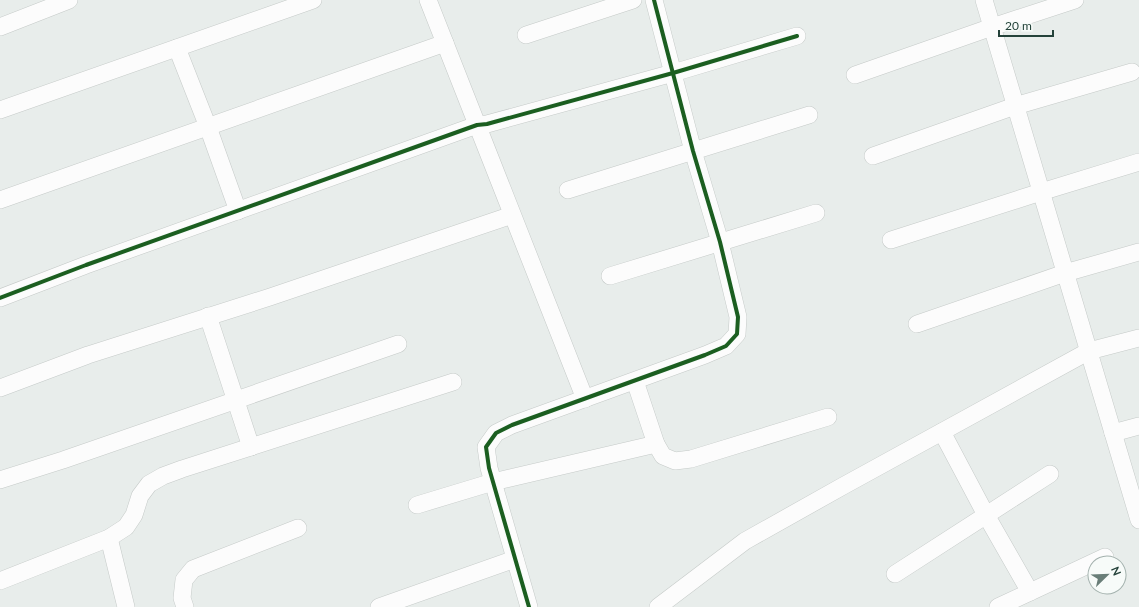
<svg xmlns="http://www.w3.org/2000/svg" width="1139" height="607" viewBox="0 0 1139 607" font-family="Lato,sans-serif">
	<rect width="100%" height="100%" fill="#e8edeb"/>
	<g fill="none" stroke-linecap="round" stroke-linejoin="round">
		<defs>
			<g id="minor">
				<polyline points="428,0 585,399"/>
				<polyline points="984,0 1139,520"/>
				<polyline points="0,27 69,0"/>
				<polyline points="526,35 633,0"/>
				<polyline points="177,48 208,127 238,211"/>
				<polyline points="855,75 992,27 1075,0"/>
				<polyline points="0,110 313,0"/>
				<polyline points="873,156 1015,106 1132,72"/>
				<polyline points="568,190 809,115"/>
				<polyline points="0,200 445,43"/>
				<polyline points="891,240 1041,192 1139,162"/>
				<polyline points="610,276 816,213"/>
				<polyline points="0,298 86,265 477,125 487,124 673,73 797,36"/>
				<polyline points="208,316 251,447"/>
				<polyline points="917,324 1065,273 1139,252"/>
				<polyline points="635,381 656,444 663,456 675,461 691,459 828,417"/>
				<polyline points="0,388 88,355 270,297 512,215"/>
				<polyline points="942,432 986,515 1030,592"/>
				<polyline points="1113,433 1139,426"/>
				<polyline points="0,480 63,460 398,344"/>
				<polyline points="417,505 493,482 656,444"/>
				<polyline points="109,538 126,607"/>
				<polyline points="895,574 1050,474"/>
				<polyline points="0,581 109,538 126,527 134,515 140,496 149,484 163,476 182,469 453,382"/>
				<polyline points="185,607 182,598 184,580 193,569 298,528"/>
				<polyline points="379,607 515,559"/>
				<polyline points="529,607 489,468 486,447 496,433 512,425 705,355 726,346 737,334 738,317 720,242 693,151 654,0"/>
				<polyline points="658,607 745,541 843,486 1089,351 1139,338"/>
				<polyline points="998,607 1105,557"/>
			</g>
		</defs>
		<use href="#minor" stroke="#c5cac8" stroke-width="18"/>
		<use href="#minor" stroke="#fcfcfc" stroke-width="17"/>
		<defs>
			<g id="cycleway">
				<polyline points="0,298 86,265 477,125 487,124 673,73 797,36"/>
				<polyline points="529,607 489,468 486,447 496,433 512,425 705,355 726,346 737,334 738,317 720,242 693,151 654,0"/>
			</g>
		</defs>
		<use href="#cycleway" stroke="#f7fbf9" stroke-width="6"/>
		<use href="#cycleway" stroke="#1b5e20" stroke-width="4"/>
	</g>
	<g transform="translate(1107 575) rotate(67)"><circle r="19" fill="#f7fbf9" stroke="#a3b1ad"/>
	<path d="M0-3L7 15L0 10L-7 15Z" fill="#697e78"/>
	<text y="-6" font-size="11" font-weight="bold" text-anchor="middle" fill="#24423a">N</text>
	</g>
	<path d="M999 30v6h54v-6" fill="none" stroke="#24423a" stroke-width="2"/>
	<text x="1005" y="30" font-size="12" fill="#24423a" stroke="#f7fbf9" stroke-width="3" paint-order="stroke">20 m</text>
</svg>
